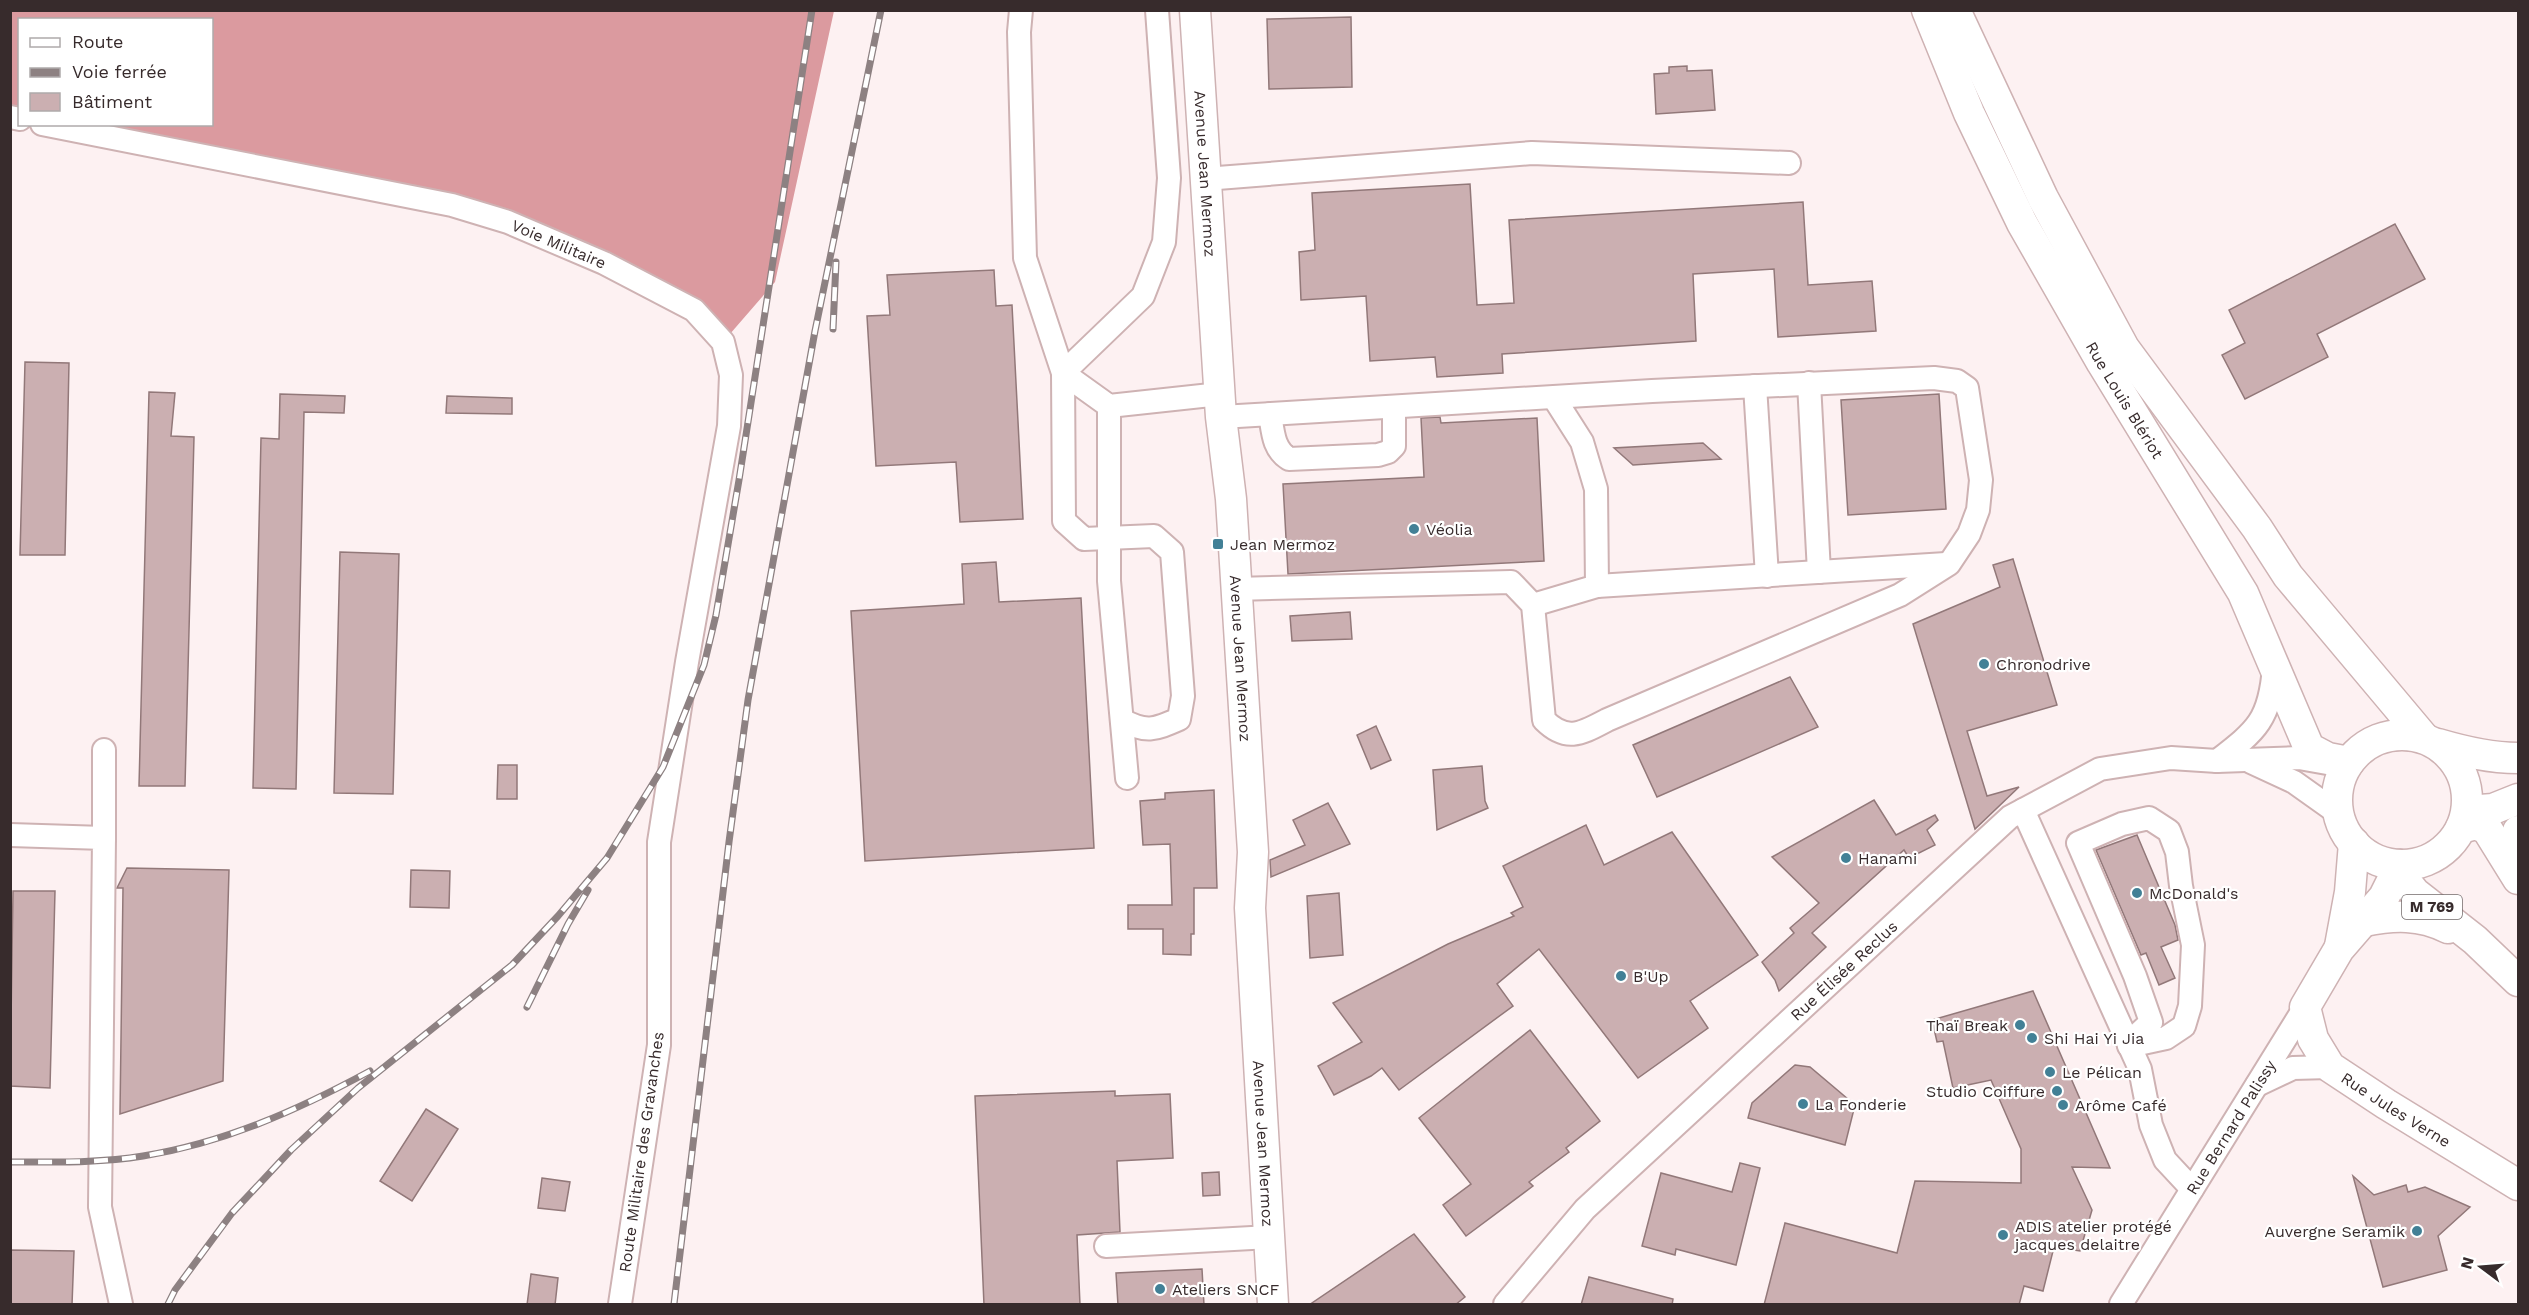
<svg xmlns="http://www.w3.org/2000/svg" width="2529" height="1315" viewBox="0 0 2529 1315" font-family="'Work Sans',sans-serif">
	<rect width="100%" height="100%" fill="#fdf1f2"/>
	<polygon fill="#db9a9f" points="11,11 834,11 775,282 723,342 693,310 508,221 42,125 212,124 212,20 20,20 19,119 11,117"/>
	<g fill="#cbafb1" stroke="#927879" stroke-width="1.5">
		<polygon points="1351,17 1352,87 1269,89 1267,19"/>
		<polygon points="1687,66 1687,71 1712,70 1715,110 1656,114 1654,74 1669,73 1669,67"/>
		<polygon points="1470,184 1477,305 1514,303 1509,220 1803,202 1808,285 1872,281 1876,331 1778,337 1774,269 1693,274 1696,341 1502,354 1503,373 1437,377 1435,357 1370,361 1366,296 1301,300 1299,252 1315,250 1312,193"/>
		<polygon points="2395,224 2425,279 2317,334 2328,357 2245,399 2222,355 2245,343 2229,310"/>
		<polygon points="994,270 996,306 1012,305 1023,519 960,522 956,462 876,466 867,316 890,315 887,275"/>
		<polygon points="25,362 69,363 65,555 20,555"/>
		<polygon points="149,392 175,393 171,436 194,437 185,786 139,786"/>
		<polygon points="280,394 345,396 344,413 304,412 296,789 253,788 261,438 279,439"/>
		<polygon points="1939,394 1946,509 1848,515 1841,400"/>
		<polygon points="447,396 512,398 512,414 446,413"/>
		<polygon points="1440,417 1441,423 1537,418 1544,561 1288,574 1283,484 1424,477 1421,418"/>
		<polygon points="1703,443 1721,459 1633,465 1614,448"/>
		<polygon points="340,552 399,554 393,794 334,793"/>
		<polygon points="2013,559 2057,705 1967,731 1987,796 2019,787 1975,829 1913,624 2000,587 1993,565"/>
		<polygon points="996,562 999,602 1081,598 1094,848 865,861 851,611 964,604 962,564"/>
		<polygon points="1350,612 1352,639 1292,641 1290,616"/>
		<polygon points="1790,677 1818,727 1657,797 1633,745"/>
		<polygon points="1376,726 1391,760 1371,769 1357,735"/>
		<polygon points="498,765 517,765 517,799 497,799"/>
		<polygon points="1482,766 1485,801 1488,808 1437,830 1433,770"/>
		<polygon points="1214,790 1217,888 1194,888 1194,934 1191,934 1191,955 1163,954 1163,929 1128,929 1128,905 1172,905 1170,844 1143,845 1140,801 1165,799 1165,793"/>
		<polygon points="1874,800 1896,835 1935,815 1938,820 1927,830 1935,845 1909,858 1904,850 1812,933 1826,947 1779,991 1775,980 1762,962 1794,933 1790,928 1819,903 1772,857"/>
		<polygon points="1328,803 1350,844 1271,877 1270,860 1305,845 1293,820"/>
		<polygon points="1586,825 1604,865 1672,832 1758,955 1690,1001 1708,1028 1638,1078 1539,949 1497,984 1513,1006 1399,1090 1382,1068 1371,1076 1334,1095 1318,1066 1362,1042 1333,1003 1448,944 1514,916 1511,913 1523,907 1503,866"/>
		<polygon points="2137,835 2175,925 2178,940 2161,947 2175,978 2159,985 2146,953 2141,955 2096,850"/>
		<polygon points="127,868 229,870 223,1081 120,1114 123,888 117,888"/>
		<polygon points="411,870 450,871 449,908 410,907"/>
		<polygon points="13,891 55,891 50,1088 10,1086"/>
		<polygon points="1339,893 1343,955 1310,958 1307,896"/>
		<polygon points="2033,991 2110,1168 2072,1167 2092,1210 2080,1251 2054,1247 2043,1291 2024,1286 2019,1305 1764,1305 1785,1223 1897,1253 1915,1181 2021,1183 2021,1149 1991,1080 1953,1088 1943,1041 1937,1042 1932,1020"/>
		<polygon points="1530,1030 1600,1121 1566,1148 1569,1152 1529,1182 1533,1186 1466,1236 1443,1205 1471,1184 1419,1118"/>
		<polygon points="1795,1065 1810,1067 1855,1105 1845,1145 1748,1118 1752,1103"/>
		<polygon points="1115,1091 1115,1096 1170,1094 1173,1158 1117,1161 1120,1232 1077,1235 1080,1305 984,1305 975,1096"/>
		<polygon points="426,1109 458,1129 412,1201 380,1181"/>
		<polygon points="1740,1163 1760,1168 1736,1265 1676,1249 1675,1255 1642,1246 1661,1173 1732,1192"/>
		<polygon points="1219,1172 1220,1195 1203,1196 1202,1173"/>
		<polygon points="2353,1176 2374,1195 2406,1185 2408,1192 2425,1187 2470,1207 2438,1236 2447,1270 2383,1287"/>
		<polygon points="542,1178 570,1182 565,1211 538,1208"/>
		<polygon points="1414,1234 1465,1297 1455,1305 1309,1305"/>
		<polygon points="10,1250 74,1251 72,1305 10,1305"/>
		<polygon points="1202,1269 1204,1305 1118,1305 1116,1273"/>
		<polygon points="531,1274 558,1278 555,1305 527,1305"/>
		<polygon points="1589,1277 1673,1299 1672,1305 1581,1305"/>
	</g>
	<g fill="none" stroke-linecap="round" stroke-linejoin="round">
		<defs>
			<g id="minor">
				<polyline points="1021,10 1019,32 1025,258 1063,373 1109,406 1220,394"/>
				<polyline points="10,117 20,119"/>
				<path id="s1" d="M 42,124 L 452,205 L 508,222 L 604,263 L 694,310 L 723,342 L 731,375 L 729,426 L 687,662 L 659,842 L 659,1045 L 620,1304"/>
				<polyline points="1205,179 1532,153 1789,163"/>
				<polyline points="1809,383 1819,572"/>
				<polyline points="1755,386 1767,576"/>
				<polyline points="1109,406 1109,581 1127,778"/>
				<path d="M 1270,414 C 1273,432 1273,449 1289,459 L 1378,455 L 1388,452 L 1394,446 L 1394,407"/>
				<path d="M 1221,417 L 1652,391 L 1934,378 L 1957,381 L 1967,388 L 1981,480 L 1978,510 L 1969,534 L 1949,564 L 1900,595 L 1607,720 C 1582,733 1567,743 1544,720 L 1533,605 L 1511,582 L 1235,589"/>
				<polyline points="1597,586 1946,564"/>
				<polyline points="1533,605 1597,586 1596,489 1582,442 1554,398"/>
				<path d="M 1122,720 C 1146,733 1154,730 1179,719 L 1183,696 L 1172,552 L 1154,536 L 1084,539 L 1064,521 L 1063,373 L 1143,296 L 1164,242 L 1169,178 L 1157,10"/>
				<polyline points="104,750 104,838"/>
				<path d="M 2217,761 C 2257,730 2270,720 2274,667"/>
				<polyline points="2251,762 2294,782 2339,814"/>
				<polyline points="2023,810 2140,1069 2151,1125 2165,1160 2192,1189"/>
				<polyline points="10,835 104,838 100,1207 121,1304"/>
				<polyline points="2126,1038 2137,1035 2151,1022 2135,976 2078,843 2122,824 2149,818 2169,831 2177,852 2181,886 2193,945 2190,1006 2184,1026 2166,1038 2129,1046"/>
				<polyline points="2257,1085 2293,1068 2330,1067"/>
				<polyline points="1106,1246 1270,1237"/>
				<path id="s2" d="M 1505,1304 L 1585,1209 L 2010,817 L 2100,769 L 2171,758 L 2217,761 L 2299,758 L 2327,763"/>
				<path id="s3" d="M 2121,1304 L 2305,1007"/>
			</g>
			<g id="major">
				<path id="s4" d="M 1195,10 L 1221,417 L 1231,499 L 1253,852 L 1250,908 L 1273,1304"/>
				<path id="s5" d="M 1927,10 L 1969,113 L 2022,223 L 2102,363 L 2243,593 L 2309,748 L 2328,758 L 2349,762"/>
				<polyline points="1955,10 2043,198 2124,348 2257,528 2288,576 2424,738"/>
				<circle cx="2402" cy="800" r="65"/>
				<path d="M 2438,744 C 2465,752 2490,758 2518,758"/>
				<polyline points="2467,811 2493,809 2518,799"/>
				<polyline points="2461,828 2476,824 2487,829 2518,879"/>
				<polyline points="2518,831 2518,842"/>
				<path id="s6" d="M 2400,865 L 2384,897 L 2339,949 L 2305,1007 L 2313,1039 L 2330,1067 L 2386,1104 L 2518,1185"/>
				<polyline points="2400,865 2407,883 2415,893 2475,940 2518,981"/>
				<path d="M 2364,921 C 2394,915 2420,914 2448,928"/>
				<polyline points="2340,946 2350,892 2354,843"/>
			</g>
		</defs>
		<use href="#minor" stroke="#ceb2b3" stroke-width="26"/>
		<use href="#major" stroke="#ceb2b3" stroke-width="33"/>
		<use href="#minor" stroke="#fff" stroke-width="22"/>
		<use href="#major" stroke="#fff" stroke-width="30"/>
		<defs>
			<g id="rail">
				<polyline points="833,329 836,262"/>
				<polyline points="527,1007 568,924 588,890"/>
				<path d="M 10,1162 C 55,1162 100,1163 143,1156 C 224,1143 298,1110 370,1071"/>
				<polyline points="168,1304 175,1290 232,1213 291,1150 358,1088 512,965 558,916 607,858 663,767 704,665 716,615 739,480 812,10"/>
				<polyline points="674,1304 729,842 748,700 815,331 881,10"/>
			</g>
		</defs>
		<use href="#rail" stroke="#8d8182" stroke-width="7"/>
		<use href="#rail" stroke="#fff" stroke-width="4.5" stroke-dasharray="14" stroke-linecap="butt"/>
	</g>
	<g fill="#428096" stroke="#fff" stroke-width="2">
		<circle cx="1414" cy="529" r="6"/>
		<rect x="1212" y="538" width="12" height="12" rx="3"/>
		<circle cx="1984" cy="664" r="6"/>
		<circle cx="1846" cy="858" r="6"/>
		<circle cx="2137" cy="893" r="6"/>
		<circle cx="1621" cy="976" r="6"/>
		<circle cx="2020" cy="1025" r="6"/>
		<circle cx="2032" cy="1038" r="6"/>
		<circle cx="2050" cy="1072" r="6"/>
		<circle cx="2057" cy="1091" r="6"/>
		<circle cx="1803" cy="1104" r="6"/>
		<circle cx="2063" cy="1105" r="6"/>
		<circle cx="2417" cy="1231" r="6"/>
		<circle cx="2003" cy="1235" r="6"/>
		<circle cx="1160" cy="1289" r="6"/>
	</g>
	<g text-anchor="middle" stroke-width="4.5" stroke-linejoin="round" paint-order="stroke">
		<rect fill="#fff" stroke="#736b6b" stroke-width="1.5" x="2402" y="895" width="60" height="24" rx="4.5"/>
		<g font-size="15" font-weight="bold" fill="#372b2c">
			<text x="2432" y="912">M 769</text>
		</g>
		<g font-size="16" fill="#372b2c" stroke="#fff">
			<text dy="6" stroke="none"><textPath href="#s4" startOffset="164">Avenue Jean Mermoz</textPath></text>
			<text dy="6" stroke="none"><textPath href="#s1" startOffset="532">Voie Militaire</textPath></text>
			<text dy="6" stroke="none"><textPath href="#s5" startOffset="438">Rue Louis Blériot</textPath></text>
			<text dy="6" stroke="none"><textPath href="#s4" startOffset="650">Avenue Jean Mermoz</textPath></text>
			<text dy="6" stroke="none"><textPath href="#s2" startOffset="476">Rue Élisée Reclus</textPath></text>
			<text dy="6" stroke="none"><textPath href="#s6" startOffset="316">Rue Jules Verne</textPath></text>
			<text dy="6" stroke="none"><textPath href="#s3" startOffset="208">Rue Bernard Palissy</textPath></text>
			<text dy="6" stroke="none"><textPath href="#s4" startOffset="1136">Avenue Jean Mermoz</textPath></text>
			<text transform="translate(641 1152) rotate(-82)" y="6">Route Militaire des Gravanches</text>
		</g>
		<g font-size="16" fill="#372b2c" stroke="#fff" text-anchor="start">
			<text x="1426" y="535">Véolia</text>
			<text x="1230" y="550">Jean Mermoz</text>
			<text x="1996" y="670">Chronodrive</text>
			<text x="1858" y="864">Hanami</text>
			<text x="2149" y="899">McDonald's</text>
			<text x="1633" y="982">B'Up</text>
			<text x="2008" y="1031" text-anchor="end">Thaï Break</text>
			<text x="2044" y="1044">Shi Hai Yi Jia</text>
			<text x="2062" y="1078">Le Pélican</text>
			<text x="2045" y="1097" text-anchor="end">Studio Coiffure</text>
			<text x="1815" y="1110">La Fonderie</text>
			<text x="2075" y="1111">Arôme Café</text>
			<text x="2015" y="1232">ADIS atelier protégé<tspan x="2015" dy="18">jacques delaitre</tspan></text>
			<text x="2405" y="1237" text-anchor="end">Auvergne Seramik</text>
			<text x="1172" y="1295">Ateliers SNCF</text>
		</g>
	</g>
	<rect width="2529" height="1315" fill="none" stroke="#372b2c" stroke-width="24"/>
	<rect x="18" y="18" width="195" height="108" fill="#ffffff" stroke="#afaaab" stroke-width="1.5"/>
	<rect x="30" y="38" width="30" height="9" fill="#ffffff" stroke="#afaaab" stroke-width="1.5"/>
	<text x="72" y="48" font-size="18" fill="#372b2c">Route</text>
	<rect x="30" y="68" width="30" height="9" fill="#8d8182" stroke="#afaaab" stroke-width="1.5"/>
	<text x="72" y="78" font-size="18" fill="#372b2c">Voie ferrée</text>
	<rect x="30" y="93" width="30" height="18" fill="#cbafb1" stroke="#afaaab" stroke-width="1.5"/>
	<text x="72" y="108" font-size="18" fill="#372b2c">Bâtiment</text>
	<g transform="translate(2481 1267) rotate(286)" stroke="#ffffff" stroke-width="4.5" paint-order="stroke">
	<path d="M0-4.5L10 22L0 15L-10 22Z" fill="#372b2c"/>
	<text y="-9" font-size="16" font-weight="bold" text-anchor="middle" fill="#372b2c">N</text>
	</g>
</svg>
